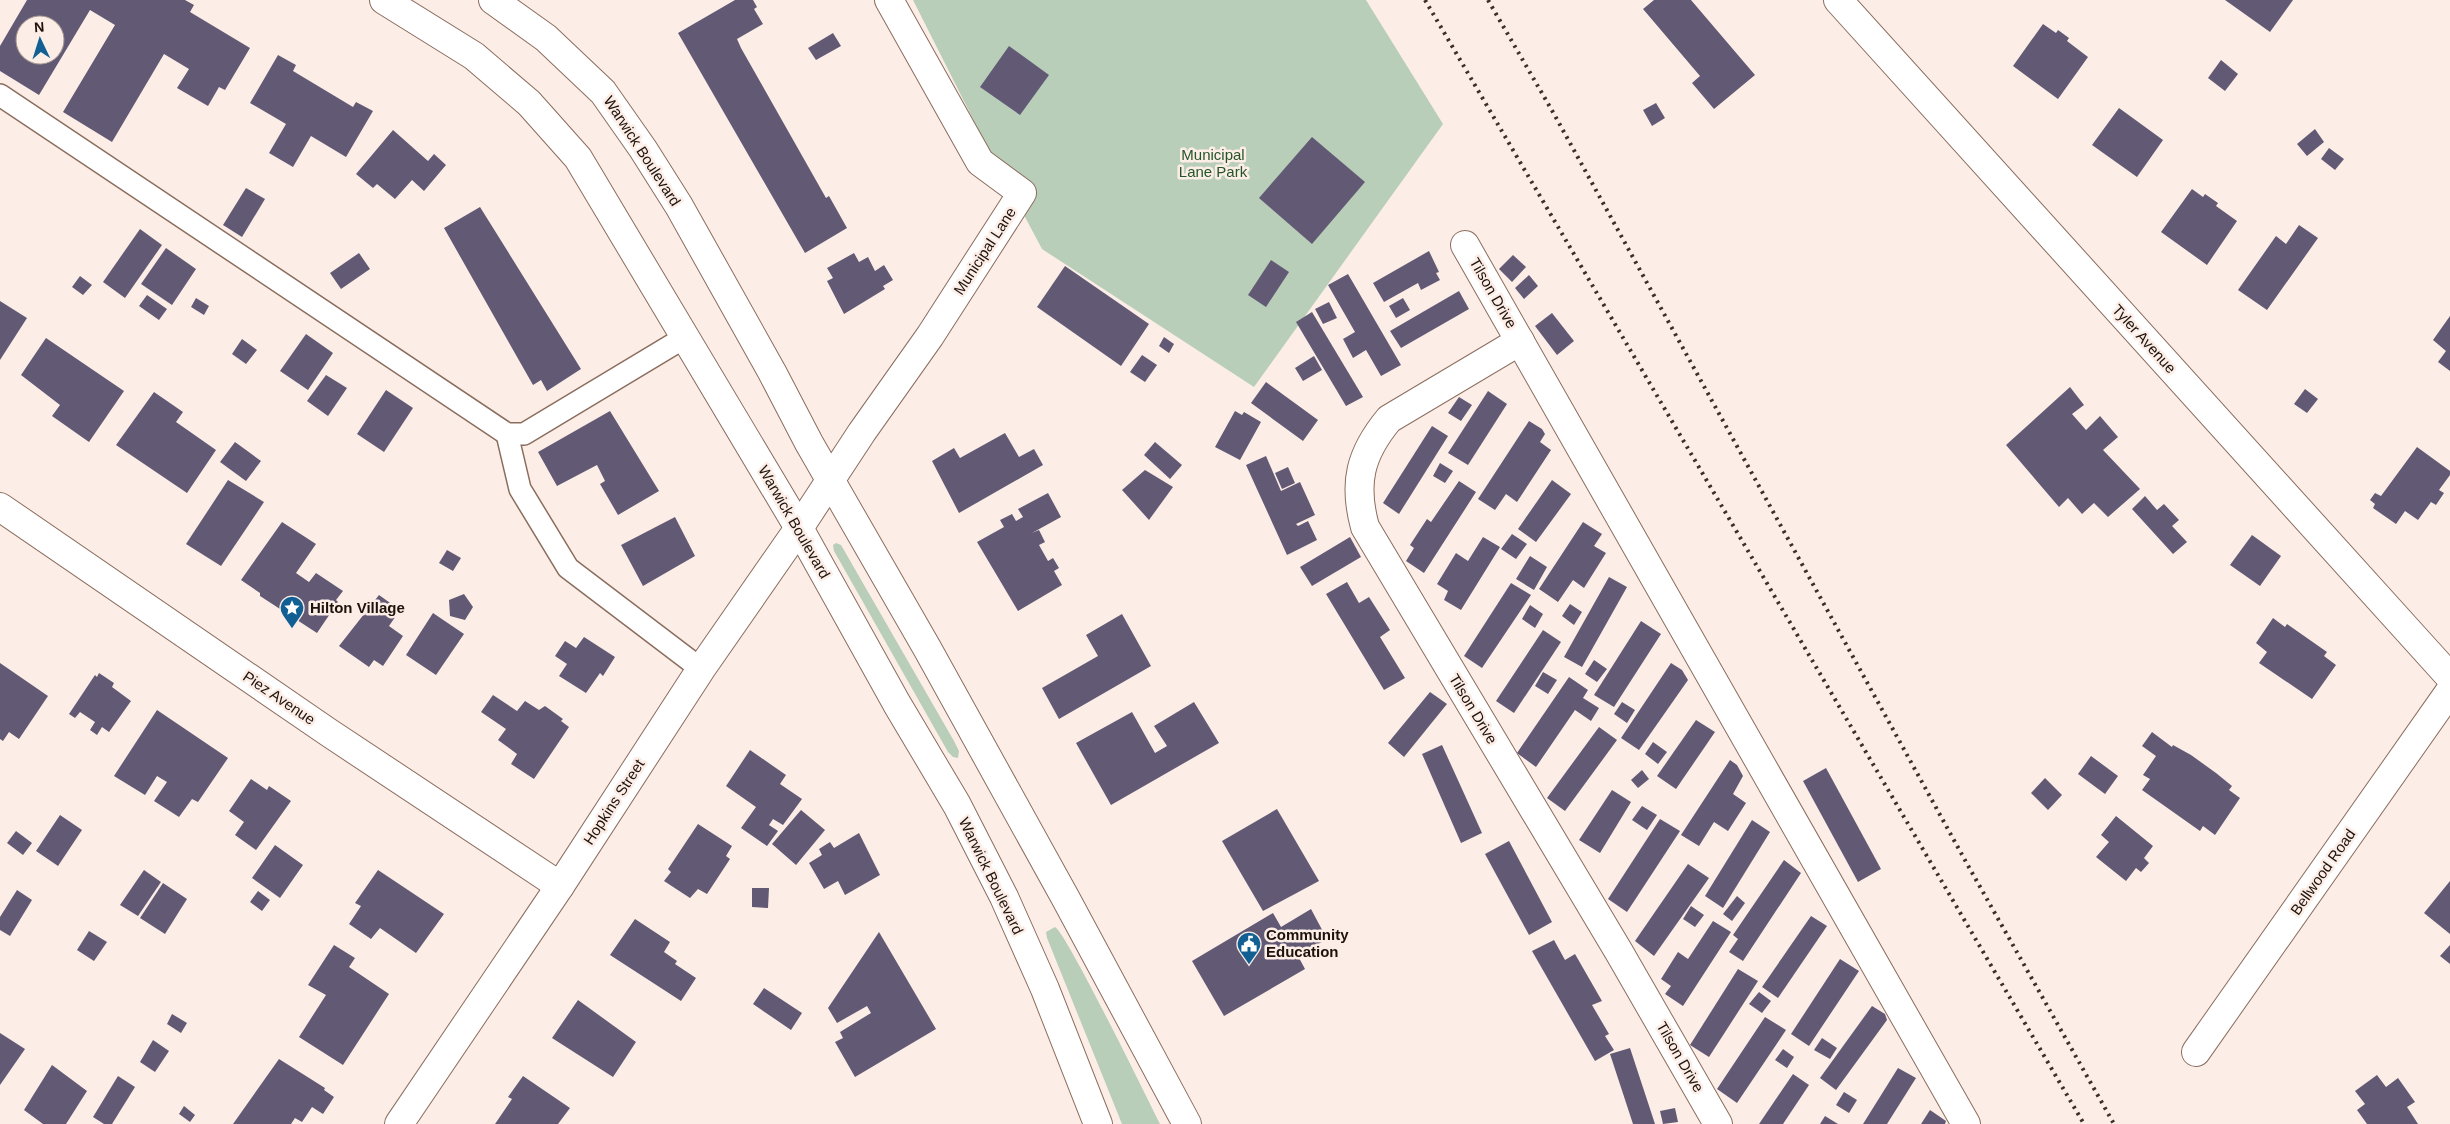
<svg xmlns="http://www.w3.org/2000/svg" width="2450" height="1124" viewBox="0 0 2450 1124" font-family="Helvetica,sans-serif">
	<rect width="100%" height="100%" fill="#fceee7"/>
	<g fill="#b8ceb9">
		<polygon points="913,0 1366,0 1443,124 1254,387 1042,249 975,123"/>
		<polygon points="836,543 841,545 954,741 959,751 958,758 953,757 948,752 834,551 833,545"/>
		<path d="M 1055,927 C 1066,932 1148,1100 1160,1124 L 1122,1124 L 1047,938 L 1046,932 Z"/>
	</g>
	<g fill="#625a75" fill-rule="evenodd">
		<path d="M 27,0 L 185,0 L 194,5 L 190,12 L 250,48 L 225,90 L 219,87 L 208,106 L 177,88 L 189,69 L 164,54 L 112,142 L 63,112 L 115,25 L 90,10 L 39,95 L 0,71 L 0,46 ZM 25,25 L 55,25 L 55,55 L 25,55 Z"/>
		<polygon points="735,0 753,0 757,7 754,9 763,24 737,39 741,48 826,198 829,196 847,228 805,253 678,33"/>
		<polygon points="1654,0 1691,0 1755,75 1714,109 1692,83 1700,76 1643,9"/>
		<polygon points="2225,0 2293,0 2270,32"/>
		<polygon points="2043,24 2056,33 2058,30 2069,38 2067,41 2088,57 2058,99 2013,66"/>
		<polygon points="833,33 841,46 816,60 808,48"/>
		<polygon points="1009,46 1049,75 1020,115 980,87"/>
		<polygon points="278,55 296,65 293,71 353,107 356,102 373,111 346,157 311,136 293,167 269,153 286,124 250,103"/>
		<polygon points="2221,60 2238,74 2225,91 2208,78"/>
		<polygon points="1656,103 1665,118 1652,126 1643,110"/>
		<polygon points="2119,108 2163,140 2137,177 2092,145"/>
		<polygon points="2315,129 2324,142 2307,156 2297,144"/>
		<polygon points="393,130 428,161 434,154 446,165 424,191 412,180 395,199 377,184 373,188 356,174"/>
		<polygon points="1312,137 1365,182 1312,244 1259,198"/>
		<polygon points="2329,148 2344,159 2335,170 2321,159"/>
		<polygon points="246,188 265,199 242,237 223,225"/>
		<polygon points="2192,189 2203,197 2205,194 2218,203 2216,206 2237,221 2207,265 2161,232"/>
		<polygon points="480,207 581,369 547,391 541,380 533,385 444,228"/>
		<polygon points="2299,225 2318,238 2267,310 2238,290 2276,236 2286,244"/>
		<polygon points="140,229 162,245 125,298 103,282"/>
		<polygon points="166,248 196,269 172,305 141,284"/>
		<polygon points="1429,251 1439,272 1436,273 1440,280 1421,290 1418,283 1384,302 1373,283"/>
		<polygon points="359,253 370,269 341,289 330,273"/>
		<polygon points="854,253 859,262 868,257 875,271 884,265 893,280 883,286 885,289 844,314 827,281 833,278 827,268"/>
		<polygon points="1513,255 1526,267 1512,282 1499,269"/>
		<polygon points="1271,260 1289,272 1266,307 1248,295"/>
		<polygon points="1065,266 1149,324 1121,366 1037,307"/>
		<polygon points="1348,274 1401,365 1381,376 1366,350 1353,358 1343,339 1355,332 1328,285"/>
		<polygon points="1529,275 1538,286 1524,299 1515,288"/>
		<polygon points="80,276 92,285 83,295 72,287"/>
		<polygon points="1459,291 1469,309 1401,348 1390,331"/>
		<polygon points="147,295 167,309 159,320 139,306"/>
		<polygon points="196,298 209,306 204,315 191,307"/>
		<polygon points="1403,298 1410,310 1396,318 1389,306"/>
		<polygon points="0,301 27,318 0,360"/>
		<polygon points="1329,302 1337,318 1323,324 1315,309"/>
		<polygon points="1312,312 1363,397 1346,406 1296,322"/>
		<polygon points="1552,313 1574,341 1557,355 1535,326"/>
		<polygon points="2450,316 2450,371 2438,362 2446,351 2433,340"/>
		<polygon points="306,334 333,353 308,390 280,371"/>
		<polygon points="1164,337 1174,344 1169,353 1159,346"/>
		<polygon points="46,338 124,391 89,442 52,416 60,405 21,375"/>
		<polygon points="242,339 257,350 246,364 232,354"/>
		<polygon points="1142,355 1157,365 1145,382 1130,372"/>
		<polygon points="1314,356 1322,370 1303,381 1295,368"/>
		<polygon points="326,375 347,388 328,416 307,401"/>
		<polygon points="1266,382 1318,420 1303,441 1251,403"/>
		<polygon points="2070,387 2084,405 2072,414 2086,430 2100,416 2118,437 2103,450 2140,489 2108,517 2094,503 2082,514 2068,498 2059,507 2006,445"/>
		<polygon points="2305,389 2318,399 2307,413 2294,404"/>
		<polygon points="386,390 413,408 384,452 357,434"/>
		<polygon points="1488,391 1507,404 1468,465 1448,453"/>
		<polygon points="154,392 183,412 176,422 216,450 187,493 116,445"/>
		<polygon points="1459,397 1472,405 1461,421 1448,413"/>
		<polygon points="610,411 659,491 618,515 600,484 605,481 597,465 557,486 538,452"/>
		<polygon points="1235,411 1242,415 1244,412 1261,422 1240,460 1215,447"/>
		<polygon points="1529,421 1542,429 1545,434 1540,442 1551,450 1517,502 1506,494 1495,510 1478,499"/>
		<polygon points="1432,426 1448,436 1399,514 1383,503"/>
		<polygon points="1005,433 1019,457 1034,449 1043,465 959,513 932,461 954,448 960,458"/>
		<polygon points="235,442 261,461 246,481 220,462"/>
		<polygon points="1155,442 1182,465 1170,479 1144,455"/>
		<polygon points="2417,447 2450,471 2450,475 2439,490 2444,493 2436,505 2431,502 2418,520 2405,511 2396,524 2373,508 2375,504 2370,500 2375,493 2381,496"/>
		<polygon points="1266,456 1281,491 1300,482 1315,515 1296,524 1298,526 1308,521 1317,540 1287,555 1246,465"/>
		<polygon points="1440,463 1453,471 1445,483 1433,476"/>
		<polygon points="1288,467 1295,483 1282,489 1275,473"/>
		<polygon points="1145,470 1173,487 1149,520 1122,490"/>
		<polygon points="228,480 264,502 221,566 186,544"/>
		<polygon points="1552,480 1571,494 1536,542 1518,529"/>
		<polygon points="1459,481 1476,492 1424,573 1406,561 1414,548 1410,545 1427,519 1431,522"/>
		<polygon points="1048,493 1061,517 1032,533 1039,530 1045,542 1039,545 1048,561 1053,558 1059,568 1054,571 1062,585 1018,611 977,542 1004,527 1000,520 1012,514 1016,521 1023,517 1018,509"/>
		<polygon points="2145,496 2157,510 2164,504 2179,520 2172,526 2187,542 2173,554 2132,509"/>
		<polygon points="675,517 695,556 643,586 621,545"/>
		<polygon points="282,522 316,544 296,573 309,582 316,573 343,591 336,600 338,602 317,633 260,596 260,593 241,580"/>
		<polygon points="1583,522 1602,534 1594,546 1606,553 1584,588 1573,580 1558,602 1539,589"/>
		<polygon points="1512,534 1527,544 1516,559 1501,549"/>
		<polygon points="2252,535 2281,556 2260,586 2230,565"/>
		<polygon points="1350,537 1361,557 1312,586 1300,567"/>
		<polygon points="1483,537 1500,547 1461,610 1444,600 1448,591 1437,584 1456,553 1468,561"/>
		<polygon points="447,550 461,558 453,571 439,563"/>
		<polygon points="1530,556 1547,567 1534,590 1516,579"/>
		<polygon points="1609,577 1627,587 1582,667 1564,657"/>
		<polygon points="1347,582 1359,603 1369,597 1390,630 1380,637 1405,678 1384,690 1326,594"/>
		<polygon points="1511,583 1531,595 1482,668 1464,656"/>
		<polygon points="464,594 473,607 465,620 450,616 449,600"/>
		<polygon points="379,595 400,610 389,626 403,636 383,666 374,660 369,667 339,646"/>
		<polygon points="1570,604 1582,612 1574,625 1562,616"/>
		<polygon points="1530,605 1543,614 1535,628 1522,619"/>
		<polygon points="433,613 464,634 436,675 406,655"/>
		<polygon points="1122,614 1151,666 1059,719 1042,688 1098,656 1086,635"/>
		<polygon points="2273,618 2285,627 2287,624 2327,652 2324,656 2336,665 2312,699 2259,663 2267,652 2256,643"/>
		<polygon points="1641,621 1661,634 1614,707 1594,695"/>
		<polygon points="1543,630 1561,642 1514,713 1496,701"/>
		<polygon points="584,637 615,657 603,676 600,673 586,693 559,676 567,664 555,656 565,641 576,648"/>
		<polygon points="1594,660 1607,669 1597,682 1585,674"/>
		<polygon points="0,663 48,696 19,739 9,732 3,741 0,739"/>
		<polygon points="1671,663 1682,670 1688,680 1639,750 1621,738"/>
		<polygon points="1543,672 1557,680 1548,694 1535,686"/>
		<polygon points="99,673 114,683 112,687 131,701 109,732 102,727 97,735 90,730 95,722 80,712 75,718 69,714 95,675 97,677"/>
		<polygon points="1569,677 1588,690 1583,698 1599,708 1591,721 1575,710 1536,767 1517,753"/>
		<polygon points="1430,692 1447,704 1404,757 1388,743"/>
		<polygon points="493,695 517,711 525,701 539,710 545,706 563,719 561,721 569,727 534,779 511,764 517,754 498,740 506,729 481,712"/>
		<polygon points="1194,702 1219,743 1111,805 1076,743 1132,712 1155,753 1167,746 1154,726"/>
		<polygon points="1622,702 1635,710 1627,723 1614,714"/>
		<polygon points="157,710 228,758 198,802 192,799 179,817 154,801 167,782 157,776 145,795 114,776"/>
		<polygon points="1696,720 1715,732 1676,789 1657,776"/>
		<polygon points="1599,727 1617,740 1565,811 1547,798"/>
		<polygon points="2152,732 2172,747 2173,745 2191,755 2216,773 2232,786 2229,790 2240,798 2215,835 2203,826 2200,831 2142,790 2150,779 2143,775 2156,756 2142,746"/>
		<polygon points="1653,742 1667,752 1658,764 1645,754"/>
		<polygon points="1442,745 1482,833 1461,843 1422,754"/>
		<polygon points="750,750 786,775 780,784 802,799 783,825 773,819 769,825 778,831 767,846 741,828 756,807 726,786"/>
		<polygon points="2091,756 2118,776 2105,794 2078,774"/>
		<polygon points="1730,760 1737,765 1743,776 1733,794 1746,803 1728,831 1714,822 1699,846 1681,835"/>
		<polygon points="1826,768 1881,869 1858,882 1803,781"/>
		<polygon points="1642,770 1649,779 1638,788 1631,780"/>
		<polygon points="2045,778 2062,795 2048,810 2031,793"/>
		<polygon points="251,779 267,790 269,786 291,801 256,850 235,835 244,822 229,811"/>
		<polygon points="1612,790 1631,802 1600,853 1579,840"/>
		<polygon points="1642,806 1657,815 1647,830 1632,820"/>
		<polygon points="1277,809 1319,881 1263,911 1222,841"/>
		<polygon points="801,810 825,830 796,865 772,844"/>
		<polygon points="60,815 82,830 58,866 36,851"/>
		<polygon points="2116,816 2153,846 2144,858 2149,863 2141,872 2136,868 2126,881 2096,857 2109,842 2101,835"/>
		<polygon points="1660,819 1680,831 1627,912 1608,899"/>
		<polygon points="1752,820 1770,832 1723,908 1705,896"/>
		<polygon points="698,824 732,846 726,856 730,859 707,894 698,889 690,898 664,881 671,872 668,869"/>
		<polygon points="16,831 32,843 23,855 7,843"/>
		<polygon points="859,833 880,875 845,895 838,881 824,889 809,863 822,855 819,849 830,842 834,848"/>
		<polygon points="1509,841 1552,922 1529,935 1485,854"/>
		<polygon points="275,845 303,865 280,898 252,878"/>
		<polygon points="1784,860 1801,873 1743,961 1729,952 1738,939 1733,935"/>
		<polygon points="1688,864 1709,878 1654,956 1635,941"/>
		<polygon points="144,870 161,882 138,916 120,905"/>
		<polygon points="378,870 444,914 416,953 380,928 371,939 349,924 361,906 355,903"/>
		<polygon points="2450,881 2450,934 2424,913"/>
		<polygon points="163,883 187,899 165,934 140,918"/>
		<polygon points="752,888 769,888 768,908 752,907"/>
		<polygon points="17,890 32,900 10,936 0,930 0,917"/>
		<polygon points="258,891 270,900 262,911 250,902"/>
		<polygon points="1737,896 1745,903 1732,921 1723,914"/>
		<polygon points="1691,906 1704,915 1695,927 1683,919"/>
		<polygon points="1311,909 1327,939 1298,956 1305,969 1224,1016 1192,961 1273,913 1281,927"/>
		<polygon points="1811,916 1827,926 1778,998 1762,987"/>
		<polygon points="635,919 670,942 664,952 677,961 675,964 696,978 681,1001 610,955"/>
		<polygon points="1713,921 1731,932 1683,1006 1665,994 1671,986 1661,979 1678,952 1688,959"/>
		<polygon points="89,931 107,942 94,961 77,950"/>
		<polygon points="879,932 936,1029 855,1077 835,1042 843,1038 840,1032 871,1013 867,1006 837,1023 828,1008"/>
		<polygon points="1554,940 1565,960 1575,954 1602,1001 1592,1005 1609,1034 1605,1036 1614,1050 1595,1061 1532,951"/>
		<polygon points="334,945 355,958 349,967 389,994 343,1065 299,1037 326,995 308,985"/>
		<polygon points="2450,945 2450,964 2440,956"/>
		<polygon points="1840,959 1859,971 1809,1046 1791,1034"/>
		<polygon points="1738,969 1758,981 1709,1057 1690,1045"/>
		<polygon points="764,988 802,1013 791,1030 753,1004"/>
		<polygon points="1759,992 1771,1001 1762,1013 1749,1004"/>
		<polygon points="578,1000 636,1042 613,1077 552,1038"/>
		<polygon points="1872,1006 1885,1014 1887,1020 1836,1090 1820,1078"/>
		<polygon points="172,1014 187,1023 181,1033 167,1024"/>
		<polygon points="1765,1017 1786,1030 1737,1103 1717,1089"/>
		<polygon points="0,1033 25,1049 0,1085"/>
		<polygon points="1822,1038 1837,1048 1830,1059 1814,1050"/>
		<polygon points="153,1040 169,1051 155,1072 140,1062"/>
		<polygon points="1630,1048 1655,1124 1633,1124 1610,1054"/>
		<polygon points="1783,1049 1794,1057 1787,1068 1775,1060"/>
		<polygon points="279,1059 325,1088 324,1090 334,1097 323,1114 312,1107 302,1122 295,1118 291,1124 233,1124"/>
		<polygon points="52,1065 87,1091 66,1124 43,1124 24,1110"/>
		<polygon points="1898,1068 1916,1078 1887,1124 1863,1124"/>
		<polygon points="1793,1074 1809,1085 1783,1124 1759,1124"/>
		<polygon points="2377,1075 2386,1087 2398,1078 2415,1102 2407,1107 2418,1124 2367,1124 2357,1110 2365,1104 2355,1091"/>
		<polygon points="118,1076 135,1087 112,1124 104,1124 93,1117"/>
		<polygon points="523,1076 570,1108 558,1124 495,1124 512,1099 508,1097"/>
		<polygon points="1844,1092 1857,1100 1849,1113 1836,1105"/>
		<polygon points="184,1106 195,1115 190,1122 179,1114"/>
		<polygon points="1675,1108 1678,1122 1663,1124 1660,1111"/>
		<polygon points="1930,1110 1946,1121 1945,1124 1921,1124"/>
		<polygon points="1825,1116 1838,1124 1820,1124"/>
	</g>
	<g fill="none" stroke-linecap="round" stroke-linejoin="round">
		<defs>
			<g id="lane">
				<polyline points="0,95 507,434 524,434 687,336"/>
				<polyline points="507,434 520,489 568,568 701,669"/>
			</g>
			<g id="street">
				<polyline points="1838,0 2450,677"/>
				<polyline points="1465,245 1966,1124"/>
				<path d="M 1520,341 L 1389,419 C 1360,454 1353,483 1365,527 L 1619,952 L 1718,1124"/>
				<polyline points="0,507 328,732 560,886"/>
				<polyline points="2196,1052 2450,691"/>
				<polyline points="399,1124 560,886 701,669 799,528 862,432 930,336 1022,193 980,162 889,0"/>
			</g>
			<g id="primary">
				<polyline points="384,0 474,56 529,103 578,158 799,528 897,704 957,805 1004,897 1045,989 1098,1124"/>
				<polyline points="493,0 546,38 603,92 643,149 679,206 772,372 809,443 927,648 1066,899 1187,1124"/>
			</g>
		</defs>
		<use href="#lane" stroke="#8b6d5e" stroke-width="24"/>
		<use href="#street" stroke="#8b6d5e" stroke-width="30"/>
		<use href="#primary" stroke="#8b6d5e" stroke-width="30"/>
		<use href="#lane" stroke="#fff" stroke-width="21"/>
		<use href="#street" stroke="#fff" stroke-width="28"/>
		<use href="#primary" stroke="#fff" stroke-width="28"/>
		<g stroke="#3a2f29" stroke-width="4" stroke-dasharray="2.5 5" stroke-linecap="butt">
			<polyline points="1425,0 2084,1124"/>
			<polyline points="1488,0 1554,114 1966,862 2114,1124"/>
		</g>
	</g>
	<defs>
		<symbol id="sight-pin" viewBox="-11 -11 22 30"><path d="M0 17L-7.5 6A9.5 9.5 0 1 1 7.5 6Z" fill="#126093" stroke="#fceee7"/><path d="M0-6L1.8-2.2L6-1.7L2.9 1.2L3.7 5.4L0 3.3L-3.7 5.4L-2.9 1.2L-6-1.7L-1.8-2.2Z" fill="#fff"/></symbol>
		<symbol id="civic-pin" viewBox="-11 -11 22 30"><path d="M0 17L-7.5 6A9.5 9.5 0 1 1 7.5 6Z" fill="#126093" stroke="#fceee7"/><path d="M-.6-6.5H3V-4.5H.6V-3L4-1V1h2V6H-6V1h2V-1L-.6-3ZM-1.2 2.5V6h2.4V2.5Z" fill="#fff"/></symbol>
	</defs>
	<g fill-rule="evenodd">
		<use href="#sight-pin" x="278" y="594" width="28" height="38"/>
		<use href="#civic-pin" x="1235" y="930" width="28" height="38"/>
	</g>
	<g text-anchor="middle" stroke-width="5" stroke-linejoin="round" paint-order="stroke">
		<g font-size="15" fill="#1d120c" stroke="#fceee7">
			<text transform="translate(642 151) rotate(57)" y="5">Warwick Boulevard</text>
			<text transform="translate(985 251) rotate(-57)" y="5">Municipal Lane</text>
			<text transform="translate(1493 293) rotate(60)" y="5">Tilson Drive</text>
			<text transform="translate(2144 339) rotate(48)" y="5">Tyler Avenue</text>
			<text transform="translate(794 522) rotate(60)" y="5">Warwick Boulevard</text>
			<text transform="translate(279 698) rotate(34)" y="5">Piez Avenue</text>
			<text transform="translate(1473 709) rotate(59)" y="5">Tilson Drive</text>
			<text transform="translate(614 802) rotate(-57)" y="5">Hopkins Street</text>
			<text transform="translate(2323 872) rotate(-55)" y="5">Bellwood Road</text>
			<text transform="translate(991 876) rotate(64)" y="5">Warwick Boulevard</text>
			<text transform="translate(1680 1057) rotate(60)" y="5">Tilson Drive</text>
		</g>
		<g font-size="15" fill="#235529" stroke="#fceee7">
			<text x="1213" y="160">Municipal<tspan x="1213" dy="17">Lane Park</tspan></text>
		</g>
		<g font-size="15" font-weight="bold" fill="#1d120c" stroke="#fceee7" text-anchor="start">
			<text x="310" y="613">Hilton Village</text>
			<text x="1266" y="940">Community<tspan x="1266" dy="17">Education</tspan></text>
		</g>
	</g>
	<g transform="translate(40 40) rotate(356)"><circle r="24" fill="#fceee7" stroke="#a3968f"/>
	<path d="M0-4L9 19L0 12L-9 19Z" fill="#126093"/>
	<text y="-8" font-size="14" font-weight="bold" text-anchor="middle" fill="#1d120c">N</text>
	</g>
</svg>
